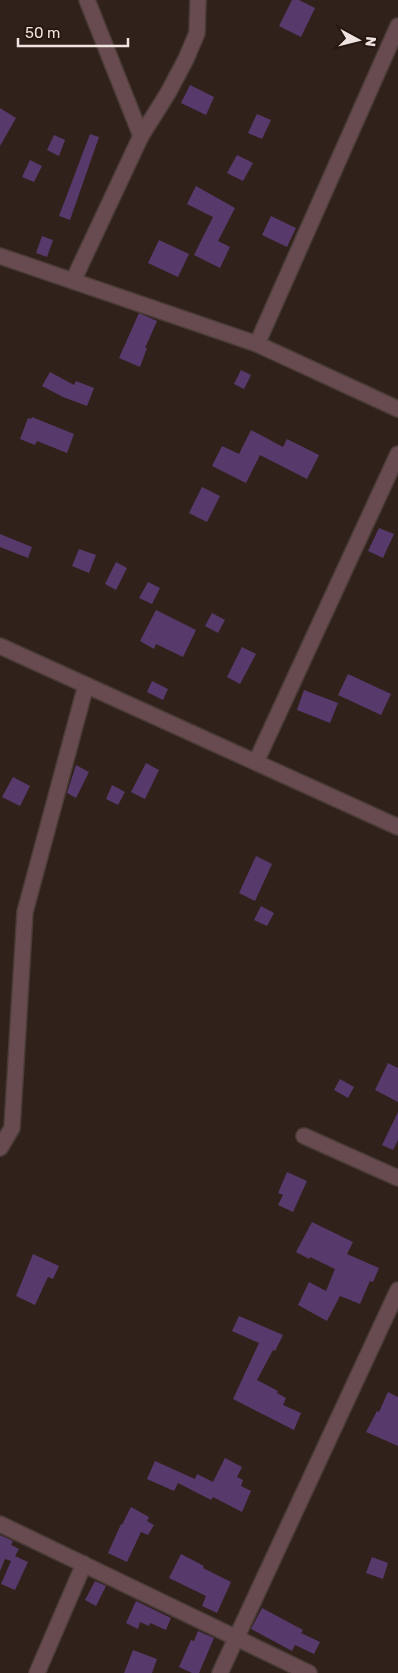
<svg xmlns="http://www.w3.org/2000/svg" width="398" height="1673" viewBox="0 0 398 1673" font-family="Rubik,sans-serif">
	<rect width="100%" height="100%" fill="#30211b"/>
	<g fill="#58396c">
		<polygon points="292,0 299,0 315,8 301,37 279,26"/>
		<polygon points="190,85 214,97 206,115 181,103"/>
		<polygon points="0,108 16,118 0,146"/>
		<polygon points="257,114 271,120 262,139 248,133"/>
		<polygon points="90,134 99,137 70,220 59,216"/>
		<polygon points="54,135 65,140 59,156 47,150"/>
		<polygon points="237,155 253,163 243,181 227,173"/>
		<polygon points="30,160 42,166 34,182 22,177"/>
		<polygon points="196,186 235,208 218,241 230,247 220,268 194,255 213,217 187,204"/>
		<polygon points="271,216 296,228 287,247 262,235"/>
		<polygon points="42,236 53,240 47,257 36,253"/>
		<polygon points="159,240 189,254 178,277 148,263"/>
		<polygon points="139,313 157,321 145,348 147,348 140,367 119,358"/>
		<polygon points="241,370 251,375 244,389 234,384"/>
		<polygon points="50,372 74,385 76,381 94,388 87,406 63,397 42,386"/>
		<polygon points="32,417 74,434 67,453 37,441 35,445 20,439 28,418 31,419"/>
		<polygon points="251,430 283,447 287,439 319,455 307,479 260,455 246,483 212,466 222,446 239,454"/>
		<polygon points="202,487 220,496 207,522 189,513"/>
		<polygon points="379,528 394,534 383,558 368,551"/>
		<polygon points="0,534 32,547 28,558 0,547"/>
		<polygon points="79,549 96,555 89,573 72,566"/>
		<polygon points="116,562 127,568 116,590 105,584"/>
		<polygon points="148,582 160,588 152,604 139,598"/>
		<polygon points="156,610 196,630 183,657 156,644 154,649 140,641"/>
		<polygon points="212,613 225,620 218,633 205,626"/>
		<polygon points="242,647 256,654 240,684 227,677"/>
		<polygon points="348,674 391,694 381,715 338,695"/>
		<polygon points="152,681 168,689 163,700 147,692"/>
		<polygon points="304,690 338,703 330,723 297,710"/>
		<polygon points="146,763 159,770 145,799 131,792"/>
		<polygon points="76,765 89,772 76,798 67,793"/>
		<polygon points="13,777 30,786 20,806 2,797"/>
		<polygon points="112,785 125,792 118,805 106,799"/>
		<polygon points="256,856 272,864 255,901 239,893"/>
		<polygon points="261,906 274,913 267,926 254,920"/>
		<polygon points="388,1063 398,1068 398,1102 375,1090"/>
		<polygon points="340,1079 354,1087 348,1098 334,1090"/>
		<polygon points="398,1112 398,1140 393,1150 382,1145"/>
		<polygon points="287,1172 307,1181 293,1212 278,1205 283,1195 278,1193"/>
		<polygon points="312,1222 353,1242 347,1254 379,1268 373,1282 370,1281 360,1304 340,1296 327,1321 298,1305 309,1282 326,1291 335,1269 310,1257 309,1259 296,1252"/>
		<polygon points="33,1254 59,1266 53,1279 48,1277 35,1305 16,1296"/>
		<polygon points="239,1316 283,1335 275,1351 273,1350 257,1380 278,1391 277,1393 286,1398 283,1405 301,1413 294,1430 233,1399 259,1343 232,1331"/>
		<polygon points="388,1392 398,1397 398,1446 366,1432 377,1411 379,1412"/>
		<polygon points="225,1458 242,1467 237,1477 243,1480 241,1486 251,1491 242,1512 213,1497 211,1500 178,1483 174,1491 147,1479 155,1461 195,1479 197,1474 213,1482"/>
		<polygon points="131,1507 149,1517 147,1521 154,1525 148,1535 141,1532 127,1562 108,1553 121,1524 122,1525"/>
		<polygon points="0,1535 13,1541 11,1545 19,1549 15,1556 28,1562 15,1590 1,1584 11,1561 5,1559 0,1571"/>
		<polygon points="181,1554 204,1566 203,1568 231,1582 217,1613 202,1606 206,1596 169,1578"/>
		<polygon points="372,1557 388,1563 383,1579 366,1573"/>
		<polygon points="95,1581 106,1586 96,1606 85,1600"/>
		<polygon points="136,1601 171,1618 166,1630 150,1623 149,1626 140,1622 138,1629 126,1623"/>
		<polygon points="262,1608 303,1630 301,1633 320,1642 314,1654 295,1645 292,1651 251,1629"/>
		<polygon points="198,1631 214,1638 199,1673 192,1673 179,1667 191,1640 194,1641"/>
		<polygon points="133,1650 157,1659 152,1673 124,1673"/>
	</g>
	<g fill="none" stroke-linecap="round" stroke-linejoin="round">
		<defs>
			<g id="minor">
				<polyline points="87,0 141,136"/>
				<polyline points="0,256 257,344 398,409"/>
				<polyline points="73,281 141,136 168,93 186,59 197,33 198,0"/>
				<polyline points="257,344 398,26"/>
				<polyline points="0,646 398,827"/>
				<polyline points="256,762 398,454"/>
				<polyline points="304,1136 398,1178"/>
				<polyline points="0,1148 12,1128 25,912 86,685"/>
				<polyline points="0,1524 309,1673"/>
				<polyline points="37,1673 84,1564"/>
				<polyline points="220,1673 398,1290"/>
			</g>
		</defs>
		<use href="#minor" stroke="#4b3c37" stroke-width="18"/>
		<use href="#minor" stroke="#684b50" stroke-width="15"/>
	</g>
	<g transform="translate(358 40) rotate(97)" stroke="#261811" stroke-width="4" paint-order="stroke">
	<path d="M0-4L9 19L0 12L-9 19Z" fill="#efe4e0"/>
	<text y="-8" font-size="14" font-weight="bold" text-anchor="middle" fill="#efe4e0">N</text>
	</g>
	<path d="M18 38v8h110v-8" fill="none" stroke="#efe4e0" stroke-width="2.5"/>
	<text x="25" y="38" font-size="15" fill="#efe4e0" stroke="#261811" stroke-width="4" paint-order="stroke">50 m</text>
</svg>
